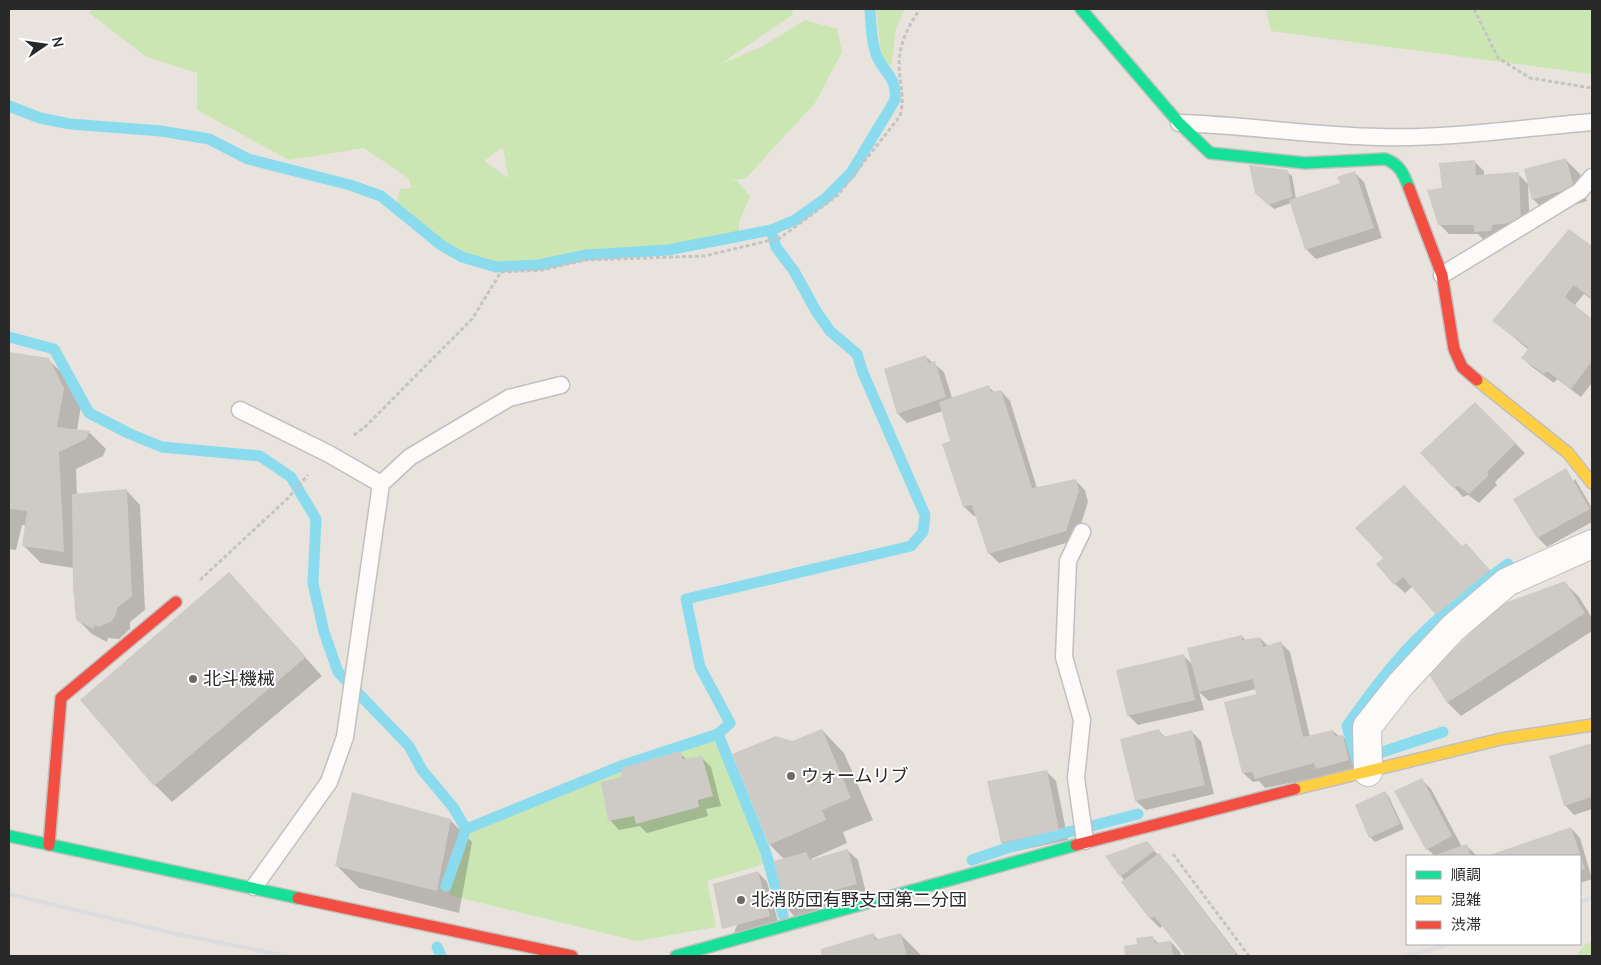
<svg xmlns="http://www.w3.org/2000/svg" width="1601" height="965" viewBox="0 0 1601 965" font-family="Manrope,'Noto Sans JP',sans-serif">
	<rect width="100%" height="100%" fill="#e8e3dd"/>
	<g fill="#cbe6b3" fill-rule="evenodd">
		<path d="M 92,9 L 793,9 L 792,15 L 719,65 L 763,46 L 805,20 L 837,29 L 842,52 L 815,103 L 746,178 L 730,181 L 737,181 L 750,196 L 739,223 L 739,235 L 665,249 L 585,253 L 539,263 L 496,265 L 462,256 L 442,245 L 400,210 L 397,202 L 400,189 L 412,188 L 408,178 L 364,148 L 289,160 L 197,110 L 197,73 L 147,57 L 89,13 ZM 503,147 L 508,177 L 508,178 L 484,161 Z"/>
		<polygon points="876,9 905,9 896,28 891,66 882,59"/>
		<polygon points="1266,9 1592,9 1592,74 1271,31"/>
		<polygon points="716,738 764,864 707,881 716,927 637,941 449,895 471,832 619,768"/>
		<polygon points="1592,942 1592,956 1576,956 1584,945"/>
	</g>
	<g fill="#0003">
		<polygon points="1566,160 1580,174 1587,201 1547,213 1533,199 1528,185 1530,231 1501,235 1485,241 1478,234 1449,234 1439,224 1444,190 1475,162 1484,171 1484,176 1518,174 1529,185"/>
		<polygon points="1287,172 1292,176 1296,199 1341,184 1355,173 1364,182 1382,238 1316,259 1306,249 1291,203 1274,209 1261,198"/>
		<polygon points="1570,231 1592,248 1592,300 1584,294 1574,306 1592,321 1592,383 1581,397 1557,379 1554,383 1532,367 1522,358 1529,350 1494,321"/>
		<polygon points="9,353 48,359 66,377 81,406 77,430 89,432 106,449 103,456 76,469 77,495 127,491 140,505 145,610 130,622 130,629 119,639 108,638 107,642 92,634 78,620 74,568 41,563 24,546 26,525 22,525 16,550 9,549"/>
		<polygon points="926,357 944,372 952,398 988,386 995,393 1001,391 1010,401 1037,488 1075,480 1085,490 1088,502 1076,540 999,563 989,553 977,516 974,516 964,507 943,445 952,442 943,411 907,423 898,414"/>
		<polygon points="1475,404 1525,453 1495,482 1497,485 1479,503 1468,495 1463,497 1454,487"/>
		<polygon points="1575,479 1592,508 1592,522 1547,547 1538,538"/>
		<polygon points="1462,548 1475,555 1499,580 1446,623 1413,586 1405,593 1395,584 1384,558"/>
		<polygon points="229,573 322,676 172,802 155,785"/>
		<polygon points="1565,583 1579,597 1592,618 1592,631 1461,716 1448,703 1430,674"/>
		<polygon points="1242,636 1246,641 1260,638 1268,646 1281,643 1290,652 1310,737 1333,731 1339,736 1342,736 1352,745 1358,769 1265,788 1259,781 1253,782 1243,773 1258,695 1256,689 1209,701 1199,692 1204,710 1138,725 1128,715 1183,655 1193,665"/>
		<polygon points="822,730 844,753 873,820 843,832 847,843 811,859 813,861 848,851 858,860 866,893 796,918 787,908 784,859 770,845 792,742"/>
		<polygon points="1159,731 1166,738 1192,732 1201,741 1214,794 1146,810 1136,801 1121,740"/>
		<polygon points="1592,744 1592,809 1574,815 1565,805 1550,757"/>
		<polygon points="680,753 687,760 701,757 711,767 721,806 706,809 708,816 647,833 640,826 619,830 610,820 624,777"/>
		<polygon points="1046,771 1056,781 1068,840 1012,852 1002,843"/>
		<polygon points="1421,779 1431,789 1462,847 1467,846 1477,856 1435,856 1427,849"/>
		<polygon points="1385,792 1389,797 1404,829 1375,842 1370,837"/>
		<polygon points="450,820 472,842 459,913 359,888 336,865"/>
		<polygon points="1571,828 1580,838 1592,879 1580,883 1580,856 1490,856"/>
		<polygon points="1146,843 1168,864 1239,956 1187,956 1163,925 1160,928 1150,918 1121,876"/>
		<polygon points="758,872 767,882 779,925 732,938"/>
		<polygon points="900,934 922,956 822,956 822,950 873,935 879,940"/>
		<polygon points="1152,937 1159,944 1171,942 1180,952 1181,956 1127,956 1126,947 1139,945"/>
	</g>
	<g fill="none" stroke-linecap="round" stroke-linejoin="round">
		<g stroke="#8bdbef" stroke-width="11">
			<path d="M 9,106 L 40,118 L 70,124 L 161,131 L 209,139 L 248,159 L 350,185 L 381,196 L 441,245 L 462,257 L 496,267 L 539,265 L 586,255 L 668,250 L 771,230 L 795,220 L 826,198 L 851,173 L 895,100 C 898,76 881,72 875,51 C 871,38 871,22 870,9"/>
			<polyline points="9,337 54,349 89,413 130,434 162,447 260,456 291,477 316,519 313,583 324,632 338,672 409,746 422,770 453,807 466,829"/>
			<polyline points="718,734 766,853 783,915"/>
			<polyline points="1367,757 1443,732"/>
			<path d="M 1357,761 L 1347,726 C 1370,694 1393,662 1422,634 C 1448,608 1478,586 1508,564"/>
			<polyline points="972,860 1007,848 1138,814"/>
			<polyline points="446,886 466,829 621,766 718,734 730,723 700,667 686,599 911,546 923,532 925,515 863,373 857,354 830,331 816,311 794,271 776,247 771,230"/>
			<polyline points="437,947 441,956"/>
		</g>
	</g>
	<g fill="#cecbc7">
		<polygon points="1566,158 1574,187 1532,200 1524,169"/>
		<polygon points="1475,160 1476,175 1519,172 1521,222 1492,225 1491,231 1474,232 1474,225 1438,225 1427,190 1442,188 1439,163"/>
		<polygon points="1249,165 1288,170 1292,197 1268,205 1255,193"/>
		<polygon points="1355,171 1374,228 1305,250 1289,200 1340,183 1337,177"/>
		<polygon points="1569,229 1592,246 1592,299 1574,285 1565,297 1592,319 1592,361 1571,389 1547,371 1544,374 1521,358 1529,348 1492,321"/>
		<polygon points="9,352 49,358 64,388 57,427 90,431 86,439 59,452 64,552 22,546 27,511 9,509"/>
		<polygon points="926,355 928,363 935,361 946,397 897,414 884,369"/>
		<polygon points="989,385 991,392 1001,390 1032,488 1076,479 1079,491 1066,531 988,554 972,505 963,507 942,444 950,441 939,402"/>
		<polygon points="1475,402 1516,443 1487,472 1489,475 1469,494 1458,486 1453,488 1420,453"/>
		<polygon points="1566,468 1590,509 1537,538 1513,499"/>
		<polygon points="1404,485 1462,546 1466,543 1490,570 1436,615 1403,577 1394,585 1376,564 1383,558 1355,528"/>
		<polygon points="127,489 132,596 117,608 116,614 112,621 99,627 95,625 93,629 76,620 73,587 72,494"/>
		<polygon points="229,572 306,657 154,786 80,700"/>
		<polygon points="1565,581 1585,613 1447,703 1429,674 1499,605"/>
		<polygon points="1242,635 1242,640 1260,637 1263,647 1281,641 1303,737 1333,730 1335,736 1343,735 1349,760 1316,769 1314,763 1255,779 1252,772 1242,773 1224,702 1256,694 1253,679 1199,692 1187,648"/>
		<polygon points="1184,654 1195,700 1127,716 1116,670"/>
		<polygon points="822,729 851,798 822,810 826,820 769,845 732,754 776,736 792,741"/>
		<polygon points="1159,729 1163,737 1192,730 1205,785 1135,801 1120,739"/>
		<polygon points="1592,743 1592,797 1564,806 1549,756"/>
		<polygon points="680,751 683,759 702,756 713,796 698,800 699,807 636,824 634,816 608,821 601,782 622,777 621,768"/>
		<polygon points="1047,770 1059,830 1001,843 987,781"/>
		<polygon points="1422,778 1452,836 1426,850 1394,791"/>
		<polygon points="1385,791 1400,824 1369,838 1355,805"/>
		<polygon points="352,792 451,819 437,891 335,866"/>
		<polygon points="1571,827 1585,869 1580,871 1580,856 1487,856"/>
		<polygon points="1147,841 1155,850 1120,877 1105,856"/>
		<polygon points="1467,844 1471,856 1436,856 1435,855"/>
		<polygon points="848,849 857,884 815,896 815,900 786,909 774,861 806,852 810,860"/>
		<polygon points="1159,853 1236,953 1233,956 1186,956 1154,916 1150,919 1121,882"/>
		<polygon points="758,871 770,916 722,929 713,884"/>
		<polygon points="874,933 875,940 901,933 907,956 821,956 821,949"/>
		<polygon points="1153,936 1155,943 1171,941 1173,956 1125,956 1124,946 1137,944 1136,938"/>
	</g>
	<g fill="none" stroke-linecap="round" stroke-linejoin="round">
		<defs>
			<g id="lane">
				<path d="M 1179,123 C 1246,125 1313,136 1380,137 C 1450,139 1522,128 1592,122"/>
				<polyline points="1442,275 1580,191 1592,177"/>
				<polyline points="240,410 329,454 381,484"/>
				<polyline points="1082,532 1068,561 1064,657 1082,720 1076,778 1085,841"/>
				<polyline points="254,887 329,782 345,737 381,484 410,457 509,398 561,385"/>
			</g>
			<polyline id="street" points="1368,772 1367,727 1401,684 1453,628 1507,582 1592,544"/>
			<g id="fast">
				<path d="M 1081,9 L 1179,123 L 1210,153 L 1305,163 L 1385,159 C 1400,164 1404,175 1409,188"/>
				<polyline points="9,836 298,898"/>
				<polyline points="676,956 1076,845"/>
			</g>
			<g id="slow">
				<polyline points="1477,380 1568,453 1592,483"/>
				<polyline points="1295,789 1501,739 1592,725"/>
			</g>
			<g id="jam">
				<polyline points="1409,188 1442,275 1454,349 1462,367 1477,380"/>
				<polyline points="49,845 61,698 176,602"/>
				<polyline points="1076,845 1295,789"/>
				<polyline points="298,898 572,956"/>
			</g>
		</defs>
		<use href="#lane" stroke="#c1bfbf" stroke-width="19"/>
		<use href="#street" stroke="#c1bfbf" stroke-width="30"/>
		<use href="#fast" stroke="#c1bfbf" stroke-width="14"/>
		<use href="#slow" stroke="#c1bfbf" stroke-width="14"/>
		<use href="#jam" stroke="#c1bfbf" stroke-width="14"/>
		<g stroke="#c4c4c3" stroke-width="3" stroke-dasharray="4 2.5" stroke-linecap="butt">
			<polyline points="1474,9 1498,58 1530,78 1592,88"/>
			<path d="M 354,435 L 366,426 L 472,319 L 501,272 L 542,270 L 585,260 L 704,256 L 780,238 L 838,195 L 900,116 C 905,97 900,85 899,66 C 899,44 908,26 920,9"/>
			<polyline points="200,580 287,499 308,475"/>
			<polyline points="1173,854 1249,956"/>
		</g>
		<use href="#lane" stroke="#fcfbfa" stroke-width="16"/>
		<use href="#street" stroke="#fcfbfa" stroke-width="28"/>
		<use href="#fast" stroke="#16e098" stroke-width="11"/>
		<use href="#slow" stroke="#ffcf43" stroke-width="11"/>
		<use href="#jam" stroke="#f24e42" stroke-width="11"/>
		<g stroke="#dcdcde" stroke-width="4">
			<polyline points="9,894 172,933 287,956"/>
			<polyline points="1580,902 1592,898"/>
			<polyline points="1406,956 1450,944"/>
		</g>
	</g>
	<g fill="#6c6a68" stroke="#fff" stroke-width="2">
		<circle cx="193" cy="679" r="5"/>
		<circle cx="791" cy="776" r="5"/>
		<circle cx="741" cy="900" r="5"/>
	</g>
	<g text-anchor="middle" stroke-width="4" stroke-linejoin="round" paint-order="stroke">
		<g font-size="18" fill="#292929" stroke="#fff" text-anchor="start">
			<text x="203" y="685">北斗機械</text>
			<text x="801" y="782">ウォームリブ</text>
			<text x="751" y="906">北消防団有野支団第二分団</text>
		</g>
	</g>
	<rect width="1601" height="965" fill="none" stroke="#292929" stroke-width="20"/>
	<rect x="1406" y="855" width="175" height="90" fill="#ffffff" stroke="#a9a9a9"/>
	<rect x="1416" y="871" width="25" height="8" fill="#16e098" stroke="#a9a9a9"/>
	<text x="1451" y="880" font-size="15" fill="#292929">順調</text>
	<rect x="1416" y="896" width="25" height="8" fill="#ffcf43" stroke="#a9a9a9"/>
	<text x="1451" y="905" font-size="15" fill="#292929">混雑</text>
	<rect x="1416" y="921" width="25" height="8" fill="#f24e42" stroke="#a9a9a9"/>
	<text x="1451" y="930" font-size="15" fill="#292929">渋滞</text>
	<g transform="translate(45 45) rotate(77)" stroke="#ffffff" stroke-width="4" paint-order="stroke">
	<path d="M0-4L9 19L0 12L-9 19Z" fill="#292929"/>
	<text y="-8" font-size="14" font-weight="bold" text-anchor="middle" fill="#292929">N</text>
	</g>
</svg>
